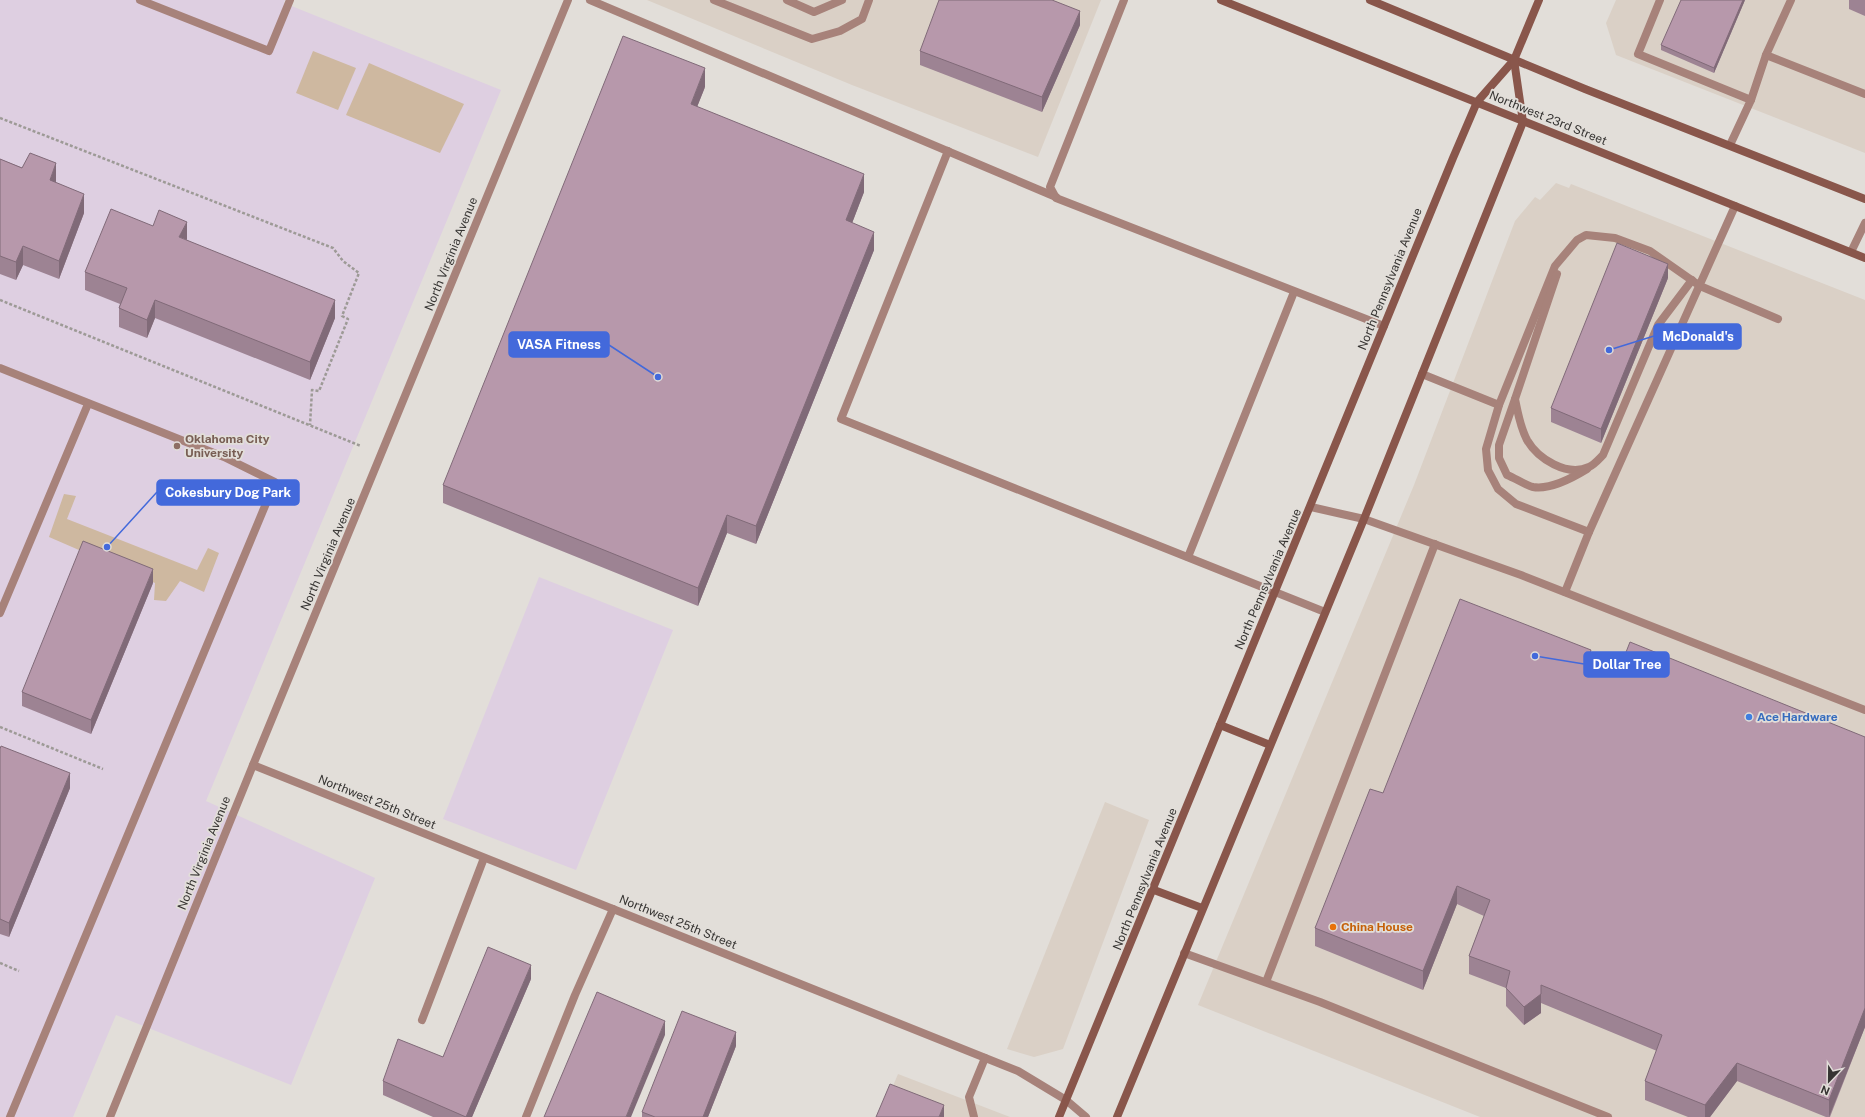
<svg xmlns="http://www.w3.org/2000/svg" width="1865" height="1117" viewBox="0 0 1865 1117" font-family="'Public Sans',sans-serif">
	<rect width="100%" height="100%" fill="#e2ded9"/>
	<g fill="#dad0c6">
		<polygon points="647,0 1101,0 1038,157 852,85"/>
		<polygon points="1616,0 1865,0 1865,153 1616,55 1606,23"/>
		<polygon points="1556,183 1569,188 1571,184 1865,300 1865,1117 1480,1117 1198,1005 1414,485 1515,221 1535,197 1540,200"/>
		<polygon points="1105,802 1149,820 1063,1049 1034,1057 1007,1049"/>
		<polygon points="898,1074 1010,1117 880,1117"/>
	</g>
	<g fill="#decfe1">
		<polygon points="0,0 285,0 284,3 501,90 206,801 375,878 291,1085 116,1015 73,1117 0,1117"/>
		<polygon points="539,577 673,630 576,870 443,819"/>
	</g>
	<g fill="#ceb8a0">
		<polygon points="313,51 356,68 338,110 296,93"/>
		<polygon points="369,63 464,104 440,153 346,115"/>
		<polygon points="64,494 76,496 67,519 197,570 208,548 219,553 204,592 180,581 166,601 154,600 155,583 49,537"/>
	</g>
	<g fill="none" stroke-linecap="round" stroke-linejoin="round">
		<g stroke="#9d9a96" stroke-width="2.5" stroke-dasharray="3 2" stroke-linecap="butt">
			<polyline points="0,118 333,248 343,261 359,273 342,316 348,319 319,391 312,390 310,425"/>
			<polyline points="0,300 361,446"/>
			<polyline points="0,727 103,769"/>
			<polyline points="0,963 19,971"/>
		</g>
		<g stroke="#a7827a" stroke-width="8">
			<polyline points="140,0 269,51 290,0"/>
			<polyline points="590,0 1056,197"/>
			<polyline points="714,0 812,39 840,31 862,19 869,0"/>
			<polyline points="787,0 814,12 842,0"/>
			<polyline points="1124,0 1050,187 1056,198 1384,326"/>
			<polyline points="1660,0 1638,54 1751,100 1730,145"/>
			<polyline points="1791,0 1766,55 1865,94"/>
			<polyline points="1751,100 1766,55"/>
			<polyline points="948,151 841,419 1325,612"/>
			<polyline points="1735,206 1589,532 1516,504 1498,489 1488,470 1486,449 1499,405 1555,266 1577,240 1586,235 1615,238 1650,251 1700,286 1778,319"/>
			<polyline points="1851,252 1865,223"/>
			<path d="M 1557,274 L 1515,399 C 1518,413 1520,427 1527,440 C 1538,459 1567,477 1589,467 C 1594,465 1599,459 1603,455 L 1658,325 L 1692,280"/>
			<polyline points="0,368 224,457 275,482 10,1117"/>
			<polyline points="1422,374 1499,405"/>
			<path d="M 1515,399 L 1499,445 L 1499,458 L 1507,475 C 1515,478 1525,485 1533,487 C 1550,490 1574,477 1587,469"/>
			<polyline points="1311,507 1364,519 1521,575 1865,710"/>
			<polyline points="1188,557 1294,292"/>
			<polyline points="1565,592 1589,532"/>
			<polyline points="0,613 88,404"/>
			<polyline points="1184,953 1320,1002 1608,1117"/>
			<polyline points="1266,982 1435,544"/>
			<polyline points="422,1020 484,858"/>
			<polyline points="526,1117 575,995 613,909"/>
			<polyline points="974,1117 969,1097 985,1058"/>
		</g>
		<g stroke="#a7827a" stroke-width="8">
			<polyline points="253,765 1018,1071 1066,1100 1086,1117"/>
			<polyline points="110,1117 253,765 568,0"/>
		</g>
		<g stroke="#89564b" stroke-width="8">
			<polyline points="1221,0 1865,258"/>
			<polyline points="1370,0 1585,89 1865,199"/>
			<polyline points="1220,725 1270,745"/>
			<polyline points="1154,890 1202,908"/>
			<polyline points="1059,1117 1453,158 1477,102 1514,60 1539,0"/>
			<polyline points="1117,1117 1364,519 1523,122 1514,60"/>
		</g>
	</g>
	<g fill="#9d8393">
		<polygon points="1745,0 1714,73 1661,50 1661,45"/>
		<polygon points="1849,0 1865,0 1865,16 1849,9"/>
		<polygon points="1080,25 1042,112 920,65 920,51"/>
		<polygon points="705,87 697,107 864,192 852,223 874,250 756,544 727,533 698,606 443,503 443,485"/>
		<polygon points="0,159 56,181 56,183 84,213 59,279 23,265 16,280 0,274"/>
		<polygon points="187,240 335,318 310,380 155,318 147,338 119,327 119,308 120,304 85,290 85,272"/>
		<polygon points="1668,278 1601,443 1551,422 1551,408"/>
		<polygon points="153,583 91,734 22,706 22,692"/>
		<polygon points="1591,665 1617,675 1865,737 1865,1027 1830,1117 1826,1117 1737,1081 1710,1117 1688,1117 1645,1100 1645,1081 1657,1051 1541,1003 1541,1013 1524,1025 1506,1006 1506,988 1469,974 1469,956 1484,916 1457,904 1423,990 1315,946 1315,928 1383,793"/>
		<polygon points="0,749 70,788 9,937 0,934"/>
		<polygon points="531,979 472,1117 433,1117 383,1095 383,1081 443,1057"/>
		<polygon points="736,1046 708,1117 642,1117 642,1112"/>
	</g>
	<g fill="#806a78">
		<polygon points="1743,0 1745,0 1714,73 1714,68"/>
		<polygon points="1080,11 1080,25 1042,112 1042,97"/>
		<polygon points="705,68 705,87 691,122 691,104"/>
		<polygon points="56,163 56,181 50,198 50,180"/>
		<polygon points="864,174 864,192 846,239 846,220"/>
		<polygon points="84,194 84,213 59,279 59,261"/>
		<polygon points="187,222 187,240 179,237"/>
		<polygon points="874,232 874,250 756,544 756,526"/>
		<polygon points="23,246 23,265 16,280 16,262"/>
		<polygon points="1668,264 1668,278 1601,443 1601,429"/>
		<polygon points="155,300 155,318 147,338 147,320"/>
		<polygon points="335,300 335,318 310,380 310,362"/>
		<polygon points="727,515 727,533 698,606 698,588"/>
		<polygon points="153,569 153,583 91,734 91,720"/>
		<polygon points="1591,650 1591,668 1586,663"/>
		<polygon points="70,773 70,788 9,937 9,923"/>
		<polygon points="1457,886 1457,904 1423,990 1423,971"/>
		<polygon points="531,965 531,979 472,1117 466,1117"/>
		<polygon points="1541,985 1541,1013 1524,1025 1524,1007"/>
		<polygon points="1865,1008 1865,1027 1829,1117 1829,1100"/>
		<polygon points="665,1021 665,1035 631,1117 626,1117"/>
		<polygon points="736,1032 736,1046 708,1117 703,1117"/>
		<polygon points="1737,1063 1737,1081 1710,1117 1705,1117 1705,1105"/>
		<polygon points="944,1105 944,1117 939,1117"/>
	</g>
	<g fill="#b798ab" stroke="#806a78">
		<polygon points="939,0 1052,0 1080,11 1042,97 920,51"/>
		<polygon points="1681,0 1743,0 1714,68 1661,45"/>
		<polygon points="623,36 705,68 691,104 864,174 846,220 874,232 756,526 727,515 698,588 443,485"/>
		<polygon points="30,153 56,163 50,180 84,194 59,261 23,246 16,262 0,256 0,159 22,168"/>
		<polygon points="111,209 153,226 159,210 187,222 179,237 335,300 310,362 155,300 147,320 119,308 127,288 85,272"/>
		<polygon points="1617,243 1668,264 1601,429 1551,408"/>
		<polygon points="83,541 153,569 91,720 22,692"/>
		<polygon points="1460,599 1591,650 1586,663 1617,675 1630,642 1865,737 1865,1008 1829,1100 1737,1063 1705,1105 1645,1081 1662,1035 1541,985 1541,994 1524,1007 1506,988 1510,971 1469,956 1490,900 1457,886 1423,971 1315,928 1370,789 1383,793"/>
		<polygon points="1,746 70,773 9,923 0,919 0,749"/>
		<polygon points="488,947 531,965 466,1117 383,1081 398,1039 443,1057"/>
		<polygon points="597,992 665,1021 626,1117 544,1117"/>
		<polygon points="682,1011 736,1032 703,1117 655,1117 642,1112"/>
		<polygon points="890,1084 944,1105 939,1117 876,1117"/>
	</g>
	<circle fill="#8d6e63" stroke="#e2ded9" stroke-width="1.5" cx="177" cy="446" r="4"/>
	<circle fill="#3f7fe0" stroke="#e2ded9" stroke-width="1.5" cx="1749" cy="717" r="4"/>
	<circle fill="#e8710a" stroke="#e2ded9" stroke-width="1.5" cx="1333" cy="927" r="4"/>
	<g text-anchor="middle" stroke-width="3.5" stroke-linejoin="round" paint-order="stroke">
		<g font-size="12" fill="#363432" stroke="#e2ded9">
			<text transform="translate(1548 118) rotate(22)" y="4">Northwest 23rd Street</text>
			<text transform="translate(451 254) rotate(-68)" y="4">North Virginia Avenue</text>
			<text transform="translate(1390 279) rotate(-68)" y="4">North Pennsylvania Avenue</text>
			<text transform="translate(328 554) rotate(-67)" y="4">North Virginia Avenue</text>
			<text transform="translate(1268 579) rotate(-67)" y="4">North Pennsylvania Avenue</text>
			<text transform="translate(377 802) rotate(22)" y="4">Northwest 25th Street</text>
			<text transform="translate(204 853) rotate(-68)" y="4">North Virginia Avenue</text>
			<text transform="translate(1145 879) rotate(-68)" y="4">North Pennsylvania Avenue</text>
			<text transform="translate(678 922) rotate(22)" y="4">Northwest 25th Street</text>
		</g>
		<g font-size="12" font-weight="bold" fill="#785e54" stroke="#e2ded9" text-anchor="start">
			<text x="185" y="443">Oklahoma City<tspan x="185" dy="14">University</tspan></text>
		</g>
		<g font-size="12" font-weight="bold" fill="#366cbe" stroke="#e2ded9" text-anchor="start">
			<text x="1757" y="721">Ace Hardware</text>
		</g>
		<g font-size="12" font-weight="bold" fill="#c56008" stroke="#e2ded9" text-anchor="start">
			<text x="1341" y="931">China House</text>
		</g>
	</g>
	<path fill="none" stroke="#4369db" stroke-width="1.5" d="M1609 350L1654 336M658 377L609 345M107 547L157 492M1535 656L1584 664"/>
	<g fill="#4369db" stroke="#e2ded9" stroke-width="1.5">
		<circle cx="1609" cy="350" r="4"/>
		<circle cx="658" cy="377" r="4"/>
		<circle cx="107" cy="547" r="4"/>
		<circle cx="1535" cy="656" r="4"/>
	</g>
	<g fill="#4369db" stroke="#4369db" stroke-width="1.5">
		<rect x="1654" y="324" width="87" height="25" rx="4"/>
		<rect x="509" y="332" width="100" height="25" rx="4"/>
		<rect x="157" y="480" width="142" height="25" rx="4"/>
		<rect x="1584" y="652" width="85" height="25" rx="4"/>
	</g>
	<g font-size="13" text-anchor="middle" font-weight="bold" fill="#fff">
		<text x="1698" y="341">McDonald's</text>
		<text x="559" y="349">VASA Fitness</text>
		<text x="228" y="497">Cokesbury Dog Park</text>
		<text x="1627" y="669">Dollar Tree</text>
	</g>
	<g transform="translate(1829 1081) rotate(202)" stroke="#e2ded9" stroke-width="3" paint-order="stroke">
	<path d="M0-3L7 15L0 10L-7 15Z" fill="#363432"/>
	<text y="-6" font-size="11" font-weight="bold" text-anchor="middle" fill="#363432">N</text>
	</g>
</svg>
